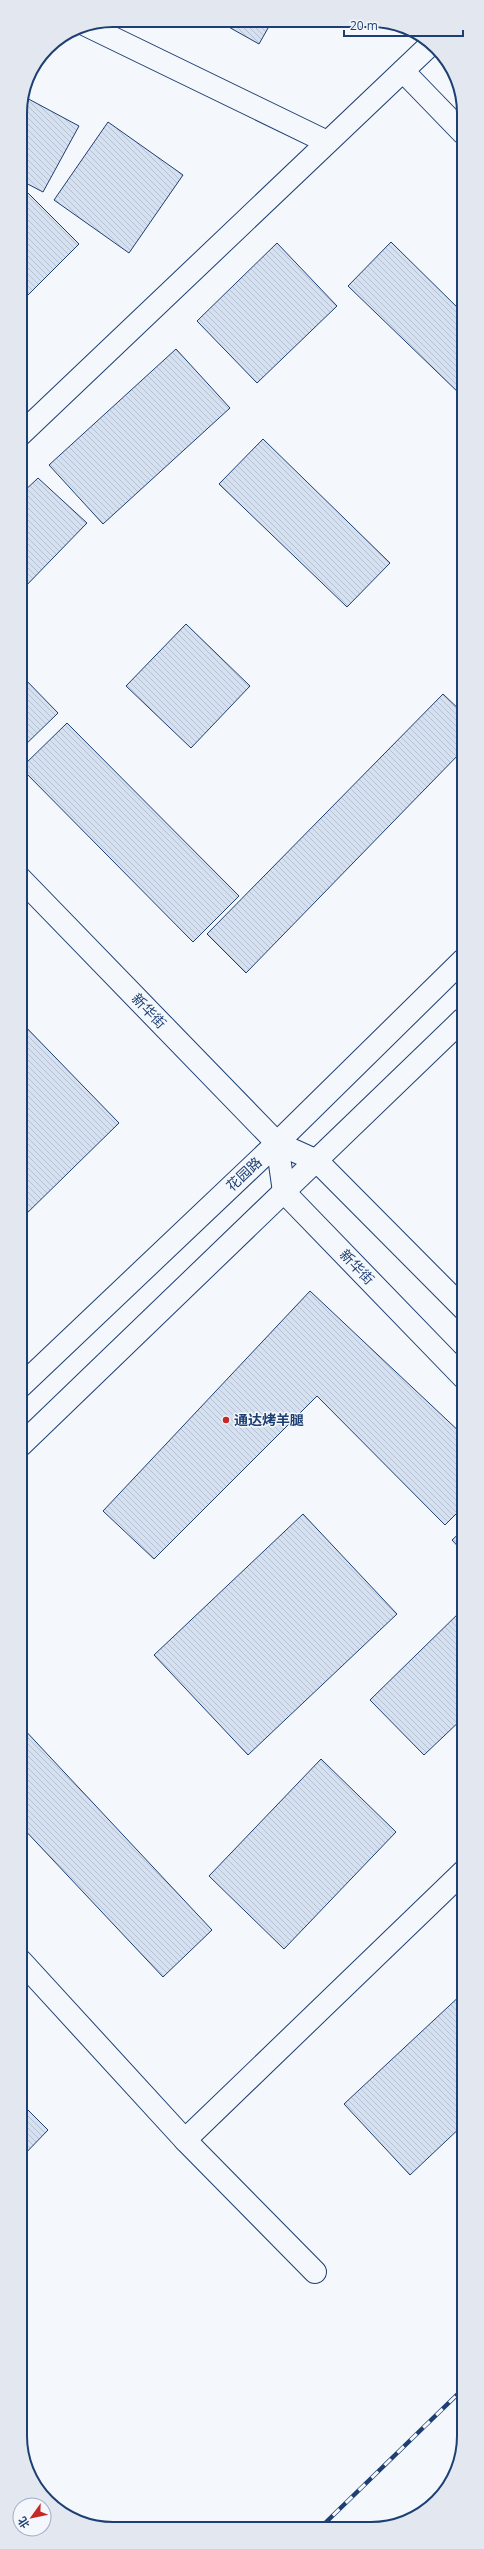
<svg xmlns="http://www.w3.org/2000/svg" width="484" height="2549" viewBox="0 0 484 2549" font-family="'Open Sans','Noto Sans SC',sans-serif">
	<defs>
		<pattern id="building-back-hatch" width="6" height="6" patternUnits="userSpaceOnUse"><rect width="6" height="6" fill="#d5e0f0"/><path d="M-1 5l2 2M0 0l6 6M5-1l2 2" fill="none" stroke="#b6c1d1"/></pattern>
	</defs>
	<rect width="100%" height="100%" fill="#f4f7fb"/>
	<g fill="url(#building-back-hatch)" stroke="#1d3f73">
		<polygon points="218,21 272,21 259,44"/>
		<polygon points="23,96 79,126 43,192 20,180 20,107"/>
		<polygon points="108,122 183,175 129,253 54,200"/>
		<polygon points="20,185 79,244 20,303"/>
		<polygon points="391,242 463,313 463,397 348,286"/>
		<polygon points="277,243 337,306 257,383 197,321"/>
		<polygon points="176,349 230,408 103,524 49,465"/>
		<polygon points="263,439 390,563 347,607 219,484"/>
		<polygon points="38,478 87,523 20,592 20,495"/>
		<polygon points="186,624 250,686 191,748 126,686"/>
		<polygon points="20,674 58,713 20,750"/>
		<polygon points="443,694 463,713 463,750 246,973 207,934"/>
		<polygon points="67,723 239,896 193,942 21,768"/>
		<polygon points="20,1021 119,1123 20,1220"/>
		<polygon points="310,1291 464,1436 464,1506 445,1525 317,1396 154,1559 103,1511"/>
		<polygon points="303,1514 397,1614 248,1755 154,1655"/>
		<polygon points="464,1529 464,1553 452,1540"/>
		<polygon points="464,1608 464,1717 424,1755 370,1700"/>
		<polygon points="21,1726 212,1930 163,1977 21,1826"/>
		<polygon points="321,1759 396,1832 284,1949 209,1876"/>
		<polygon points="464,1992 464,2124 410,2175 344,2104"/>
		<polygon points="21,2103 48,2130 21,2158"/>
	</g>
	<g fill="none" stroke-linecap="round" stroke-linejoin="round">
		<defs>
			<polyline id="street" points="21,1961 185,2140 315,2272"/>
			<g id="secondary">
				<polyline points="86,25 327,142"/>
				<polyline points="403,71 463,133"/>
				<polyline points="20,435 430,45"/>
				<polyline points="20,878 277,1143 317,1161 464,1309"/>
				<polyline points="277,1143 284,1192 464,1378"/>
				<polyline points="21,1386 277,1143 463,960"/>
				<polyline points="21,1445 463,1019"/>
				<polyline points="185,2140 464,1871"/>
			</g>
		</defs>
		<use href="#street" stroke="#1d3f73" stroke-width="24"/>
		<use href="#secondary" stroke="#1d3f73" stroke-width="24"/>
		<use href="#street" stroke="#f4f7fb" stroke-width="22"/>
		<use href="#secondary" stroke="#f4f7fb" stroke-width="22"/>
		<defs>
			<polyline id="rail" points="320,2528 464,2388"/>
		</defs>
		<use href="#rail" stroke="#1d3f73" stroke-width="4.5"/>
		<use href="#rail" stroke="#f4f7fb" stroke-width="3" stroke-dasharray="9" stroke-linecap="butt"/>
	</g>
	<circle fill="#c62828" stroke="#f4f7fb" stroke-width="1.5" cx="226" cy="1420" r="4"/>
	<g text-anchor="middle" stroke-width="3" stroke-linejoin="round" paint-order="stroke">
		<g font-size="14" fill="#1d3f73" stroke="#f4f7fb">
			<text transform="translate(149 1011) rotate(46)" y="5">新华街</text>
			<text transform="translate(244 1174) rotate(-43)" y="5">花园路</text>
			<text transform="translate(357 1267) rotate(46)" y="5">新华街</text>
		</g>
		<g font-size="14" font-weight="bold" fill="#1d3f73" stroke="#f4f7fb" text-anchor="start">
			<text x="234" y="1425">通达烤羊腿</text>
		</g>
	</g>
	<path d="M0 0H484V2549H0ZM113 27H371A86 86 0 0 1 457 113V2436A86 86 0 0 1 371 2522H113A86 86 0 0 1 27 2436V113A86 86 0 0 1 113 27Z" fill="#e3e8f0" fill-rule="evenodd"/>
	<path fill="none" stroke="#1d3f73" stroke-width="2" d="M113 27H371A86 86 0 0 1 457 113V2436A86 86 0 0 1 371 2522H113A86 86 0 0 1 27 2436V113A86 86 0 0 1 113 27Z"/>
	<g transform="translate(32 2517) rotate(237)"><circle r="19" fill="#f4f7fb" stroke="#9eadc5"/>
	<path d="M0-3L7 15L0 10L-7 15Z" fill="#c62828"/>
	<text y="-6" font-size="11" font-weight="bold" text-anchor="middle" fill="#1d3f73">北</text>
	</g>
	<path d="M344 30v6h119v-6" fill="none" stroke="#1d3f73" stroke-width="2"/>
	<text x="350" y="30" font-size="12" fill="#1d3f73" stroke="#f4f7fb" stroke-width="3" paint-order="stroke">20 m</text>
</svg>
